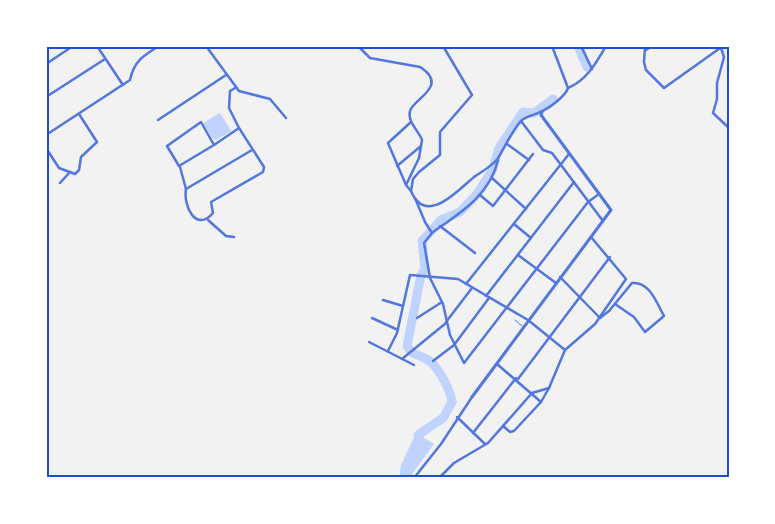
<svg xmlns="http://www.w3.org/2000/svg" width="775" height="524" viewBox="0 0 775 524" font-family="Figtree,sans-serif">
	<rect width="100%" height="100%" fill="#f2f2f2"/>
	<g fill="#bfd3fe">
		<polygon points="220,113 231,131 216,140 213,139 203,123"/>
		<polygon points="416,433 434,444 409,478 399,478 401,465"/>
	</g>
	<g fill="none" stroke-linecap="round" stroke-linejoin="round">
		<g stroke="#bfd3fe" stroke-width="9">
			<polyline points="578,46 587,67"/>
			<path d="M 418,435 L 443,418 L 452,402 C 450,389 440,371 431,362 C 423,355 413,357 407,346 L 421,275 L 425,269 L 422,241 L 441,220 L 460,212 L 476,195 L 492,171 L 499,148 L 523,112 L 534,113 L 553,99"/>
		</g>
		<polyline stroke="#5277de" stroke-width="1" points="515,320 522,326"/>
		<g stroke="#5277de" stroke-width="2.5">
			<polyline points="97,46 123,85"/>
			<polyline points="206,46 239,91 270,99 286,118"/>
			<path d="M 358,46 L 370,58 L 420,67 C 450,86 413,99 410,111 C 407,122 419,131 422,140 L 419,158 L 406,185 L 411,191"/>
			<path d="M 443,46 L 472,95 L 440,132 L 440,155 L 419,172 L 413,179 L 411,191 C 426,227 458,190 474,177 C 481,172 494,165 498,158 C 505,147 511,133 520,122 C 525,116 533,116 540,112 C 548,109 565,97 568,88 C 587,80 596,63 606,46"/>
			<polyline points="552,46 568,88"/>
			<polyline points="581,46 592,69"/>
			<polyline points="645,46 644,62 646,70 664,88 723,46"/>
			<polyline points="721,48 724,57 717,83 717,99 713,113 729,128"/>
			<polyline points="646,50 652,46"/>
			<polyline points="46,64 73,46"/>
			<polyline points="46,97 105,59"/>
			<polyline points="158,120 226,75"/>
			<polyline points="521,121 543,150 552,153 603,221"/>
			<path d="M 239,128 L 264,167 L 263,172 L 211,202 L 213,213 C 196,233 183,206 186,189 L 252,150"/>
			<path d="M 46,135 L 130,80 C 134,61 143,56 159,46"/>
			<polyline points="507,144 529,160"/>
			<polyline points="214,145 179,166 167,146 201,122 214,145 239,128 229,108 230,91 235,88"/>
			<polyline points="46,148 59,168 75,174 79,170 81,157 97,142 79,114"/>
			<polyline points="397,166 421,146"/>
			<polyline points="180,167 186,189"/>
			<polyline points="492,178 526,209"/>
			<polyline points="60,183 70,172"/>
			<polyline points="406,185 388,143 411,122"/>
			<polyline points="480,195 493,206 533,154"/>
			<polyline points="415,198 425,222 432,233 424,243 430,278 443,304 450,335 464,363 588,202 599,194"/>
			<polyline points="208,220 226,236 234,237"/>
			<polyline points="514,224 531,238"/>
			<polyline points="440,226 475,253"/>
			<path d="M 433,232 C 460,213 490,195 498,160"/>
			<polyline points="518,255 556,283"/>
			<path d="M 560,277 L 600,318 L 609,311 L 632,283 C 650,281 657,304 664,316 L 645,332 L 634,317 L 615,304"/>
			<polyline points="466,284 569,154"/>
			<polyline points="486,296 574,182"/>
			<polyline points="383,300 403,306"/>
			<polyline points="372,318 398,330"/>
			<polyline points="417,318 442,302"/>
			<polyline points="446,322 472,288"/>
			<polyline points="369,342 414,365"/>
			<polyline points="388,351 397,333 410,275 458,279 528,320 565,350"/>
			<polyline points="402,359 446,323"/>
			<polyline points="433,361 454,345 489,298"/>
			<polyline points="497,364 541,402"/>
			<polyline points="518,379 610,257"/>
			<polyline points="457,417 485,444"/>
			<polyline points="503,426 510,432 514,431 541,402 549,388"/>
			<polyline points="473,433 516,378"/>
			<polyline points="414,478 441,444 472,397"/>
			<polyline points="439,478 454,463 488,443 532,393 549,388 565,350 595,324 626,279 591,237"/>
		</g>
		<polyline stroke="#5277de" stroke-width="3" points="472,397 611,210 541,115 542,112"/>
	</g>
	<rect width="775" height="524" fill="none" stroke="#ffffff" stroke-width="95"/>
	<rect x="48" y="48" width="680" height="428" fill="none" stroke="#1d4ed8" stroke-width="2"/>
</svg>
